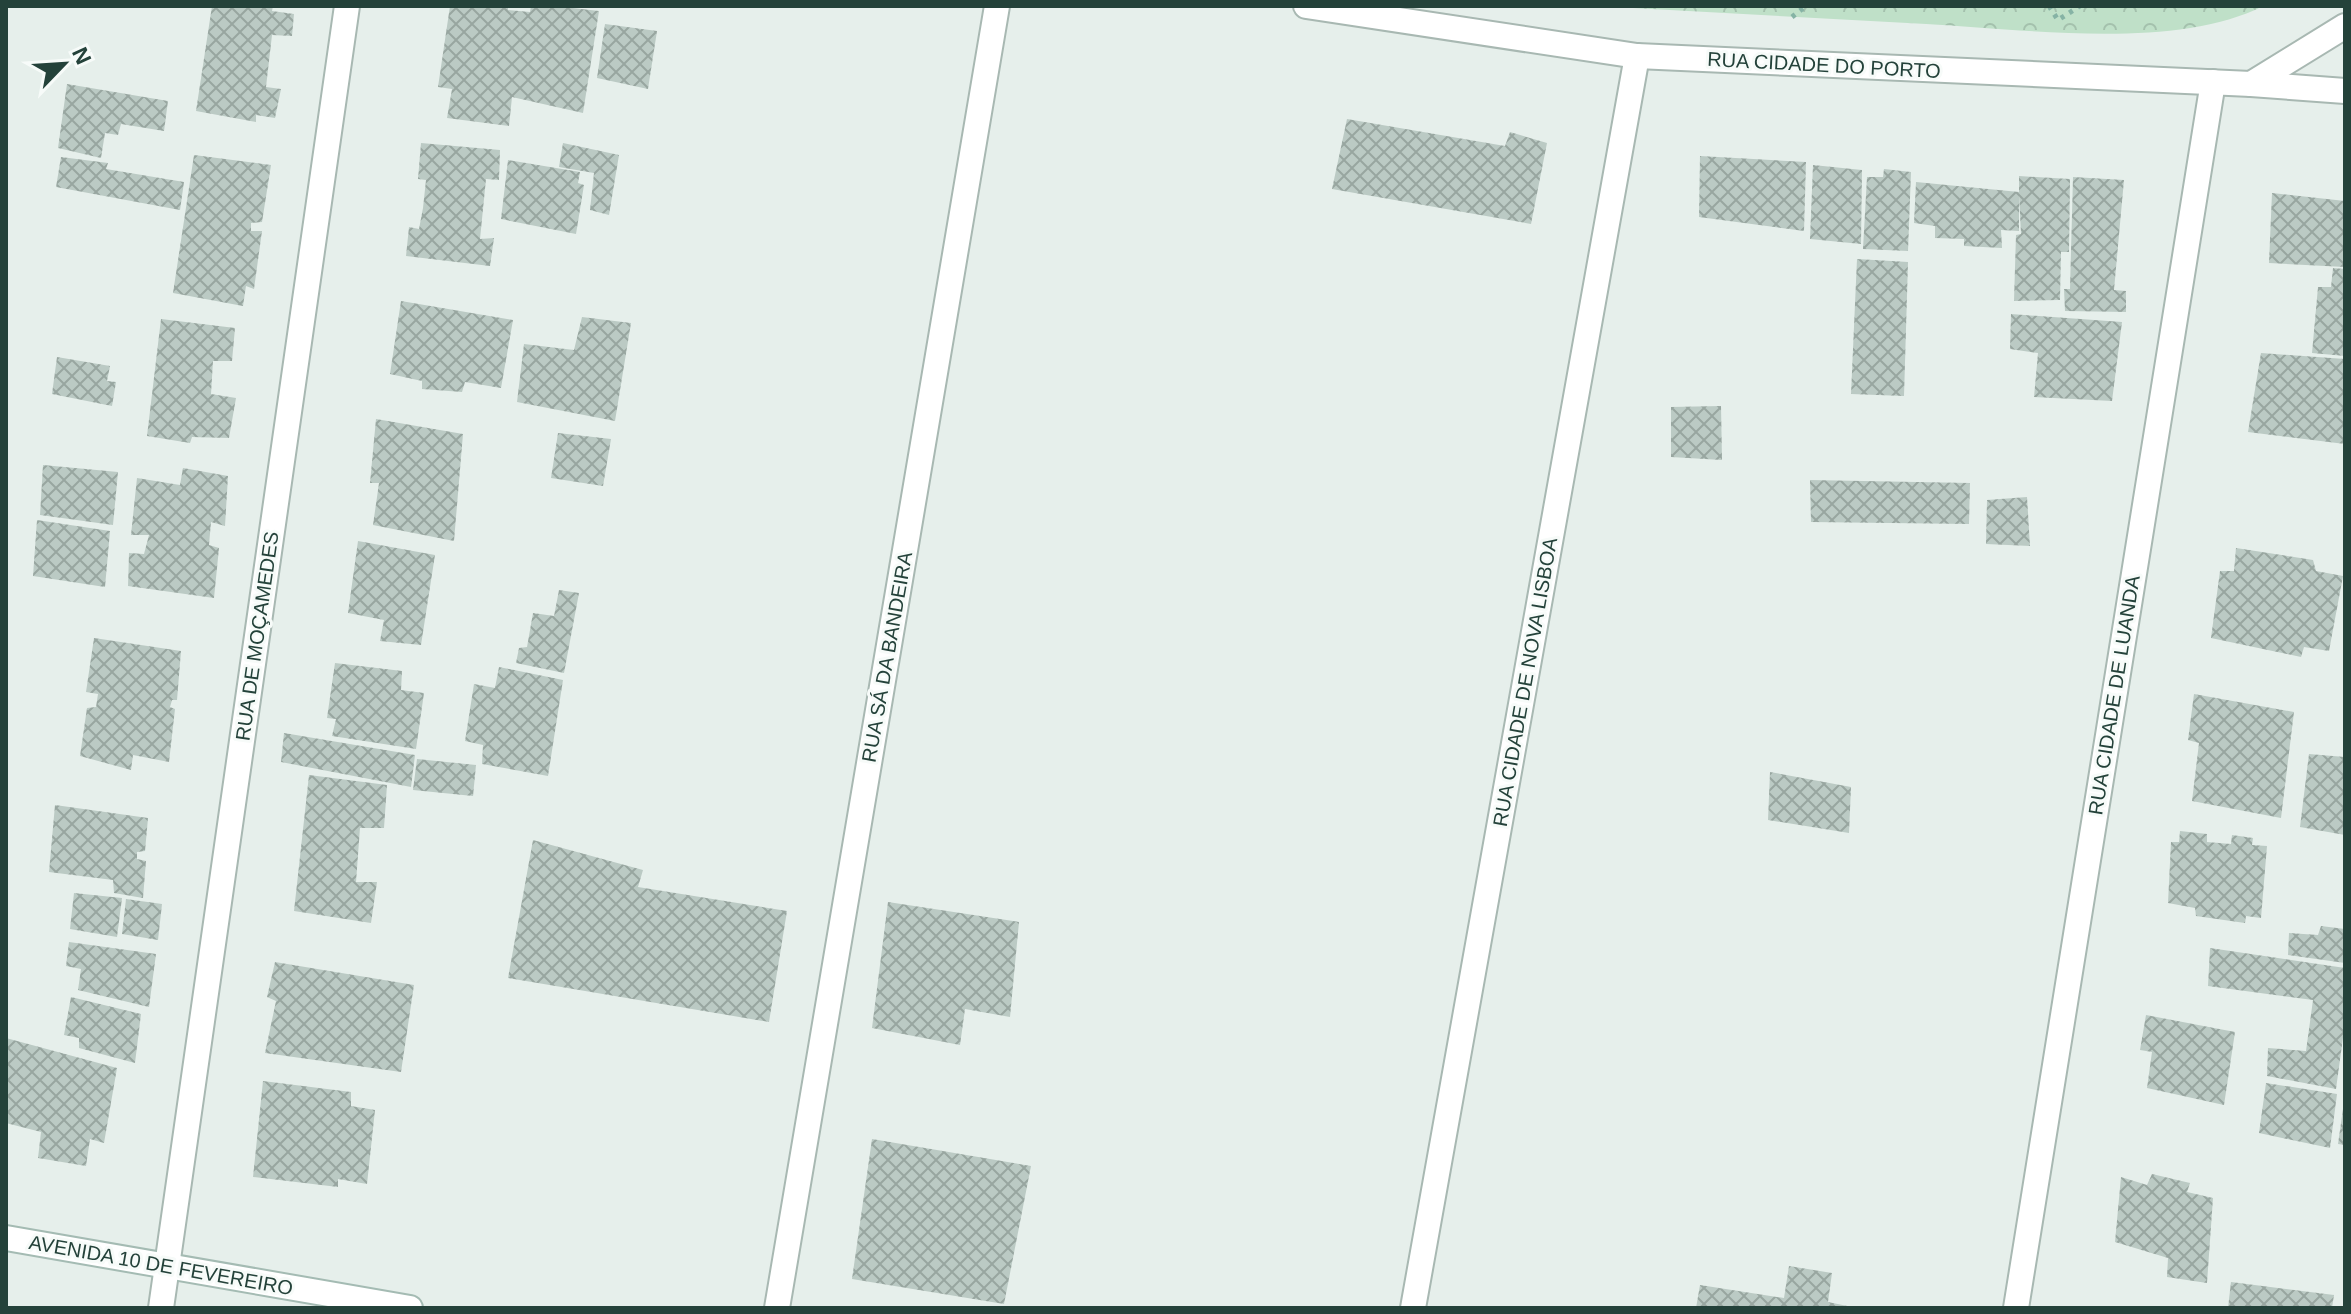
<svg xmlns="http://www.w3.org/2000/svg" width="2351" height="1314" viewBox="0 0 2351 1314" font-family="Arial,sans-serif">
	<defs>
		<pattern id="park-crowns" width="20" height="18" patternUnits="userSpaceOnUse" patternTransform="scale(2)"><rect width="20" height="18" fill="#bfe0c8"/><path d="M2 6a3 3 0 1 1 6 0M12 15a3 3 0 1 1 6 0" fill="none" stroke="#a4c1ad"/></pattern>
		<pattern id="building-cross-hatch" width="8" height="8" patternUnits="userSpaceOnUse" patternTransform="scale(2)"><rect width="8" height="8" fill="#bbcac4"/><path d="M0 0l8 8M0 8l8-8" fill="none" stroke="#98a6a0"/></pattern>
	</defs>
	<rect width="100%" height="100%" fill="#e6efeb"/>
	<path fill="url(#park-crowns)" d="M 1596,6 L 2263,6 C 2175,51 2024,29 1926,24 C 1816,18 1706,12 1596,6 Z"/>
	<g fill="url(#building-cross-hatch)">
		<polygon points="212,6 273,6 272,11 294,14 292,36 272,35 266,87 281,89 275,118 256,115 256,122 196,111"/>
		<polygon points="450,6 508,6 508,10 530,12 531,6 555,6 599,11 583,113 512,97 509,126 447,118 452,89 438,87"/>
		<polygon points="605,24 657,31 648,89 597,78"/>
		<polygon points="67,84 168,101 164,131 121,124 118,135 105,133 101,158 58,148"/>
		<polygon points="1347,119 1505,146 1510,132 1547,143 1531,224 1332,189"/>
		<polygon points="421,143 500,150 499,180 486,179 480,239 494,238 490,266 406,256 409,227 419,229 423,208 426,180 418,179"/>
		<polygon points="563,143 619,155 609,215 590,210 594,173 559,167"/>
		<polygon points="194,155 271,165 262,222 251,223 251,231 262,231 254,289 246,286 243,306 173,293"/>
		<polygon points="1700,156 1806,162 1804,231 1699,217"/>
		<polygon points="61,157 108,163 106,169 184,182 180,210 56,187"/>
		<polygon points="508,160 580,172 578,183 584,185 576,234 501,219"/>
		<polygon points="1813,165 1862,170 1861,244 1810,239"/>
		<polygon points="1884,169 1911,172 1908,251 1863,249 1867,177 1883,177"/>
		<polygon points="2019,176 2070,179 2069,252 2061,252 2060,300 2014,301 2016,235 2021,234 2019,195 2019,231 2001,230 2002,248 1964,246 1964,239 1935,238 1935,226 1914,223 1916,182 2019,192"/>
		<polygon points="2073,177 2124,180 2114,290 2126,291 2126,312 2065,311 2064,289 2070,289"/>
		<polygon points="2272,193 2345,201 2345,267 2269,263"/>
		<polygon points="1857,259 1908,262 1904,396 1851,394"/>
		<polygon points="2333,268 2345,269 2345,356 2312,353 2318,287 2331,287"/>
		<polygon points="401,301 513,320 501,388 465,382 462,392 422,389 422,381 390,374"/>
		<polygon points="2011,314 2122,322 2112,401 2034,397 2038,353 2010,349"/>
		<polygon points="582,317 631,323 615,421 517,402 524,344 574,350"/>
		<polygon points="161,319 235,328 232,361 213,361 211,394 236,398 229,438 192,437 190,443 147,436"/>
		<polygon points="2261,353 2345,359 2345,444 2248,432"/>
		<polygon points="57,357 110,366 107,381 116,382 112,406 52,394"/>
		<polygon points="1721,406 1722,460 1671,457 1671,407"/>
		<polygon points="376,419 463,434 454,541 373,525 379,483 370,483"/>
		<polygon points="558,433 611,439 603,486 551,478"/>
		<polygon points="43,465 118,472 113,525 40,515"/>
		<polygon points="183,468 228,476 225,526 211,522 209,545 219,548 214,598 128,586 129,553 144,554 149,535 131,535 137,478 180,485"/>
		<polygon points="1810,480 1970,483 1969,524 1811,522"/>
		<polygon points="2027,497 2030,546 1986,544 1987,500"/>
		<polygon points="37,520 110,531 105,587 33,576"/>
		<polygon points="358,541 435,555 421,645 380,641 384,620 348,613"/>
		<polygon points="2236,548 2313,560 2316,571 2343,576 2329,651 2304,647 2301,657 2211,638 2220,571 2234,571"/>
		<polygon points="559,590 579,593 564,673 516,663 519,648 527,647 533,613 554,616"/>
		<polygon points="94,638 181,651 177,700 172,700 170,707 175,709 169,762 133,755 131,770 80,756 87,708 96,707 98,694 86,692"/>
		<polygon points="335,663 402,671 401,690 424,693 416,749 332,736 336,719 327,718"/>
		<polygon points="499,667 563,680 548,776 482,764 483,745 465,741 474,684 495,688"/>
		<polygon points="2194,694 2294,712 2281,818 2192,801 2199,743 2188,740"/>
		<polygon points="284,733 415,755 411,787 281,762"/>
		<polygon points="2309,754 2345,757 2345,835 2300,827"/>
		<polygon points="417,759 476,765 473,796 413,790"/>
		<polygon points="1770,772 1851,787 1849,833 1768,820"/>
		<polygon points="309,775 387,785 384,828 360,828 356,882 377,882 371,923 294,911"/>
		<polygon points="55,805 148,818 145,851 137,852 137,859 146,861 143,898 114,893 113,880 49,872"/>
		<polygon points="2180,831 2207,834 2207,842 2231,844 2232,835 2253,838 2252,845 2267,846 2261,918 2246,916 2245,923 2196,916 2195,908 2168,903 2171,842 2179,842"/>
		<polygon points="533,840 643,870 638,887 787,911 769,1022 508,978"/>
		<polygon points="74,893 122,898 117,937 70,929"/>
		<polygon points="126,899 162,904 158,940 122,934"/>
		<polygon points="888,902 1019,922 1010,1017 965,1009 960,1045 872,1028"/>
		<polygon points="2321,926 2345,929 2345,963 2288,955 2289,933 2318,935"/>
		<polygon points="69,942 156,954 149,1007 78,990 81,969 66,966"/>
		<polygon points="2210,948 2345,968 2345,1023 2336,1089 2267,1076 2268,1048 2306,1051 2313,1000 2208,986"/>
		<polygon points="275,962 414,985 401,1072 265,1053 276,1001 267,997"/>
		<polygon points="71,997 141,1014 135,1063 79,1048 79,1038 64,1035"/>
		<polygon points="2146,1015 2235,1032 2224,1105 2147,1088 2152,1052 2140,1050"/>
		<polygon points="6,1038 117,1068 104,1143 90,1139 86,1166 38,1158 41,1132 6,1123"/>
		<polygon points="263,1081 351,1092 351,1106 375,1110 367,1184 338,1179 338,1187 253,1177"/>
		<polygon points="2266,1083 2337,1094 2330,1148 2259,1133"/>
		<polygon points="2343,1109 2345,1109 2345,1145 2338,1144"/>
		<polygon points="872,1139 1031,1166 1004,1304 852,1279"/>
		<polygon points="2152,1174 2190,1183 2187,1192 2213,1198 2207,1283 2167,1277 2168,1258 2115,1242 2121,1177 2147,1185"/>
		<polygon points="1789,1266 1832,1273 1828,1302 1857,1308 1696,1308 1700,1285 1784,1298"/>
		<polygon points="2231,1282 2334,1295 2332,1308 2228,1308"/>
	</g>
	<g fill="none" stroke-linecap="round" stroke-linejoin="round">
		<defs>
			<g id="street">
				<polyline points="1306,6 1637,56 2251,84 2345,91"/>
				<polyline points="2251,84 2345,26"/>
				<polyline points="161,1308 347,6"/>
				<polyline points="777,1308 997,6"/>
				<polyline points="1413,1308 1637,56"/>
				<polyline points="2016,1308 2213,82"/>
			</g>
			<polyline id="secondary" points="6,1238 410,1308"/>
		</defs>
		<use href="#street" stroke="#a8b8b2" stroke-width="28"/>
		<use href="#secondary" stroke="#a4bbb3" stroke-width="28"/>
		<g stroke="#86b3a5" stroke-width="5" stroke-dasharray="4 6" stroke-linecap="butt">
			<polyline points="2049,6 2058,20 2080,6"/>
			<polyline points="1792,17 1806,6"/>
		</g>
		<use href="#street" stroke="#fff" stroke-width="24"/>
		<use href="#secondary" stroke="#fff" stroke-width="24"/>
	</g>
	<g text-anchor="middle" stroke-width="6" stroke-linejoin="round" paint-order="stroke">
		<g font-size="20" fill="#24423a" stroke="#f7fbf9">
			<text transform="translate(1824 65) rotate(3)" y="7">RUA CIDADE DO PORTO</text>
			<text transform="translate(257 636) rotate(-82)" y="7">RUA DE MOÇAMEDES</text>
			<text transform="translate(887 657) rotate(-80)" y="7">RUA SÁ DA BANDEIRA</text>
			<text transform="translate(1525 682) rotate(-80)" y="7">RUA CIDADE DE NOVA LISBOA</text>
			<text transform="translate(2114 695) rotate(-81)" y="7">RUA CIDADE DE LUANDA</text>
			<text transform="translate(161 1265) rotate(10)" y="7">AVENIDA 10 DE FEVEREIRO</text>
		</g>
	</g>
	<rect width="2351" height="1314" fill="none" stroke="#24423a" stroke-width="16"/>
	<g transform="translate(64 64) rotate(65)" stroke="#f7fbf9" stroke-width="6" paint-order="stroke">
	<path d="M0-6L14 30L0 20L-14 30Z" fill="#24423a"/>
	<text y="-12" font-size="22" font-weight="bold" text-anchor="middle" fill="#24423a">N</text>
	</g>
</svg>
